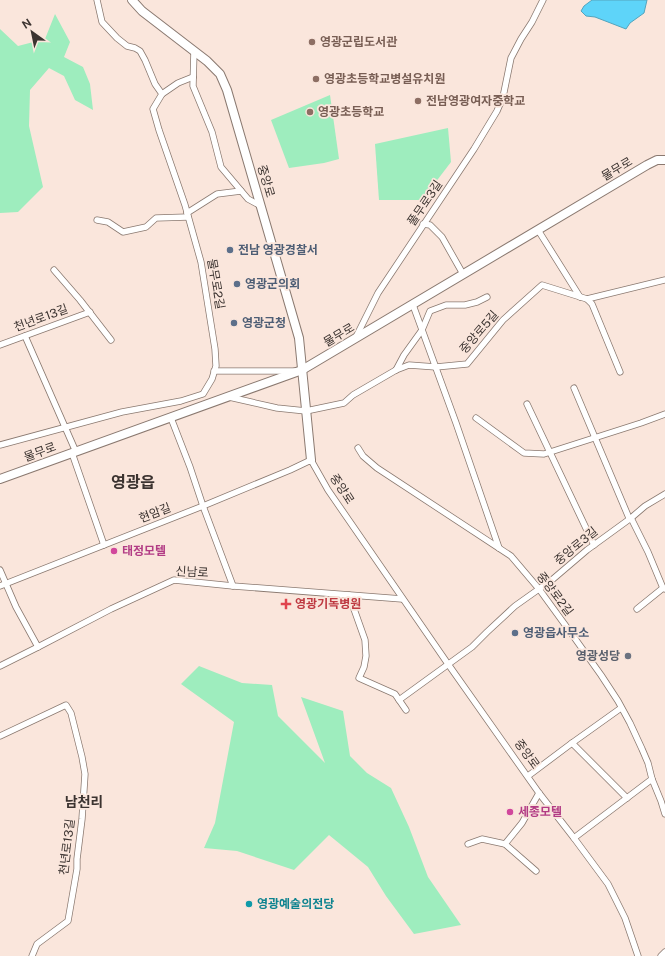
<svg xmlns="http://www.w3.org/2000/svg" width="665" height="956" viewBox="0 0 665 956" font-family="'Public Sans','Noto Sans KR',sans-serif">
	<rect width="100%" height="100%" fill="#fae6dc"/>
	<g fill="#9eedbe">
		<polygon points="55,14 70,42 64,57 83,67 90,84 93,110 75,100 64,76 49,68 30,90 29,126 43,187 18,212 0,213 0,29 18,46 45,39"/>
		<polygon points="330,95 339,159 324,163 289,168 271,120"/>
		<polygon points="448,128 451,162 422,200 379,200 375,144"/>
		<polygon points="199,666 242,683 272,685 278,716 325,763 301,697 343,711 350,756 367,773 391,788 409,827 428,877 461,925 414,934 386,896 368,867 329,835 294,870 237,851 204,848 215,823 234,722 181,684"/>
	</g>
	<polygon fill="#5ed4f9" stroke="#54a4bd" points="592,0 647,0 644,13 630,23 626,29 595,17 586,16 581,11 584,6"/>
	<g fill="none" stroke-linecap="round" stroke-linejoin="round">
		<defs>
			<g id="street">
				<polyline points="194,51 193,86 212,132 221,167 248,199 261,206"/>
				<polyline points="162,94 178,83 193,77"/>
				<polyline points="187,213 217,194 241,191"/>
				<polyline points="97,220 108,222 123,232 146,227 156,218 188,217"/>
				<polyline points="423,224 430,225 442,237 463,274"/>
				<polyline points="538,230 580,297"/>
				<polyline points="54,270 80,300 111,340"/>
				<polyline points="587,299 665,280"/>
				<polyline points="413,305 456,423 499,548"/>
				<polyline points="25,336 76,452"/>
				<polyline points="356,337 378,293 474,149 497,111 503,97 511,58 521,39 532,22 543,0"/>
				<polyline points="0,345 90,312"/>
				<polyline points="396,370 404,355 422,330 430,311 446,305 465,305 477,302 487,297"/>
				<polyline points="214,371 296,371"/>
				<polyline points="574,388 629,518"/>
				<polyline points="229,397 277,408 306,411 344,403 353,395 396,370 409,365 436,367 467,364 503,320 542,285 587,299 592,304 620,372"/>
				<polyline points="527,404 594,545"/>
				<polyline points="171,418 190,467 203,506 233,586"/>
				<polyline points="476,418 524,453 544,454 641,423 665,414"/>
				<polyline points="0,445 122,412 181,401 203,394 212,379 216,366 215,349 201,262 185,205 159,130 153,109 162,94 155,84 145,60 140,51 135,48 127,46 117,38 102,22 97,0"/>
				<polyline points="358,448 363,456 377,468 511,556 539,589 571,633 601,675 618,701 630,723 642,749 648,763 652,779 661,801 665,814"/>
				<polyline points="72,453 104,545"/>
				<polyline points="631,518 648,552 663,588 665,589"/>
				<polyline points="0,570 16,607 38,647"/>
				<polyline points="0,586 203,506 290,470 311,460 328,490 448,664 539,793 574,838 608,884 625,918 638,956"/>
				<polyline points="349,595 365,640 366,656 364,667 359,678 395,694 406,710"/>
				<polyline points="637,609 663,588"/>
				<polyline points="0,666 38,647 111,609 174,580 233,586 402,599"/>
				<polyline points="399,700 472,647 487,632 515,606 553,579 587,550 631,518 645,506 665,494"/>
				<polyline points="0,736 66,705 71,713 82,757 85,774 82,819 77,859 77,869 68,921 37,944 32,956"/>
				<polyline points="572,743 621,708"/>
				<polyline points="528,776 572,743 627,798"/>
				<polyline points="574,838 652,779"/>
				<polyline points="468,844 482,839 505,844 536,871"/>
				<polyline points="505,844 522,823 539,793"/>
				<polyline points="661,956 665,952"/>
			</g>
			<g id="secondary">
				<polyline points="132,0 142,11 207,61 220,74 227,90 299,338 311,460"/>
				<polyline points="0,479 302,370 647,165 657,160 665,160"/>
			</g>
		</defs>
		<use href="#street" stroke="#8a7970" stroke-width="7"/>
		<use href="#secondary" stroke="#8a7970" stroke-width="10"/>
		<use href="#street" stroke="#fff" stroke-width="5.5"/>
		<use href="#secondary" stroke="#fff" stroke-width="8"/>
	</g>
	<g fill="#8d6e63" stroke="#fae6dc" stroke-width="1.5">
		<circle cx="312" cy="42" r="4"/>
		<circle cx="316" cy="79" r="4"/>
		<circle cx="418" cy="101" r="4"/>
		<circle cx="310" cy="112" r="4"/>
	</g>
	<g fill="#5c6f8a" stroke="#fae6dc" stroke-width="1.5">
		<circle cx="230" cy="250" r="4"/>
		<circle cx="237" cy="284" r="4"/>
		<circle cx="234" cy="323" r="4"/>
		<circle cx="515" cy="633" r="4"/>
	</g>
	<g fill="#d1479c" stroke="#fae6dc" stroke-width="1.5">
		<circle cx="114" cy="551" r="4"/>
		<circle cx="510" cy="812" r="4"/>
	</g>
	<path fill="#e0444e" stroke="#fae6dc" stroke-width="1.5" d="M284 598h4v4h4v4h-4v4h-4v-4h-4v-4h4z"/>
	<circle fill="#6b7280" stroke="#fae6dc" stroke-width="1.5" cx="628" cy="656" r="4"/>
	<circle fill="#0f9aa8" stroke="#fae6dc" stroke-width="1.5" cx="249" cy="904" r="4"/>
	<g text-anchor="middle" stroke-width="3.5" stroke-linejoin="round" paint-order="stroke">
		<g font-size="12" font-weight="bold" fill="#785e54" stroke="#fae6dc" text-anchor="start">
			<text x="320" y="46">영광군립도서관</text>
			<text x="324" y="83">영광초등학교병설유치원</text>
			<text x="426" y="105">전남영광여자중학교</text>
			<text x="318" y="116">영광초등학교</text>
		</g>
		<g font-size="12" fill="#3b3330" stroke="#fae6dc">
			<text transform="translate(617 169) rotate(-31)" y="4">물무로</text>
			<text transform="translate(266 181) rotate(74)" y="4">중앙로</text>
			<text transform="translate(425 203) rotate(-56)" y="4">풀무로3길</text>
			<text transform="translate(216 284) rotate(80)" y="4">물무로2길</text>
			<text transform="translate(41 318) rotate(-20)" y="4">천년로13길</text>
			<text transform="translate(479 332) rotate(-49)" y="4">중앙로5길</text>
			<text transform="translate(339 335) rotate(-31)" y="4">물무로</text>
			<text transform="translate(40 452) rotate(-20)" y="4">물무로</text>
			<text transform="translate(342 489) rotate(57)" y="4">중앙로</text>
			<text transform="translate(155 513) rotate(-21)" y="4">현암길</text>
			<text transform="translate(576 546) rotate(-39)" y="4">중앙로3길</text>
			<text transform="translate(192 572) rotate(3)" y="4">신남로</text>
			<text transform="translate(555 594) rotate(53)" y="4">중앙로2길</text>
			<text transform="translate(527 754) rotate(54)" y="4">중앙로</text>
			<text transform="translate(67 847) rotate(-83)" y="4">천년로13길</text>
		</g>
		<g font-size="12" font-weight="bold" fill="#4e5e75" stroke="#fae6dc" text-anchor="start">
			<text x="238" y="254">전남 영광경찰서</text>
			<text x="245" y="288">영광군의회</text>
			<text x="242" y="327">영광군청</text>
			<text x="523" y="637">영광읍사무소</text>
		</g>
		<g font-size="12" font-weight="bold" fill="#b23c85" stroke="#fae6dc" text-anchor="start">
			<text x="122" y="555">태정모텔</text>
			<text x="518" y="816">세종모텔</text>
		</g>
		<g font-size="12" font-weight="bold" fill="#be3a42" stroke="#fae6dc" text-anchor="start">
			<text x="295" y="608">영광기독병원</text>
		</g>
		<g font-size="12" font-weight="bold" fill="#5b616d" stroke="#fae6dc" text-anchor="end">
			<text x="620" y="660">영광성당</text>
		</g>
		<g font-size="12" font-weight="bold" fill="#0d838f" stroke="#fae6dc" text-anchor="start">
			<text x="257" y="908">영광예술의전당</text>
		</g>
		<g font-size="14" font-weight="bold" fill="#3b3330" stroke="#fae6dc">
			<text x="84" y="807">남천리</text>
		</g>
		<g font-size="16" font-weight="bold" fill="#3b3330" stroke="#fae6dc">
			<text x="133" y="488">영광읍</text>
		</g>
	</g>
	<g transform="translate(32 32) rotate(327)" stroke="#fae6dc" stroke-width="3" paint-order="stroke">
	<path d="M0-3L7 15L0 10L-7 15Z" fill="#3b3330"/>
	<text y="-6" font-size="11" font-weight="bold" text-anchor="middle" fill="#3b3330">N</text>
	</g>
</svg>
